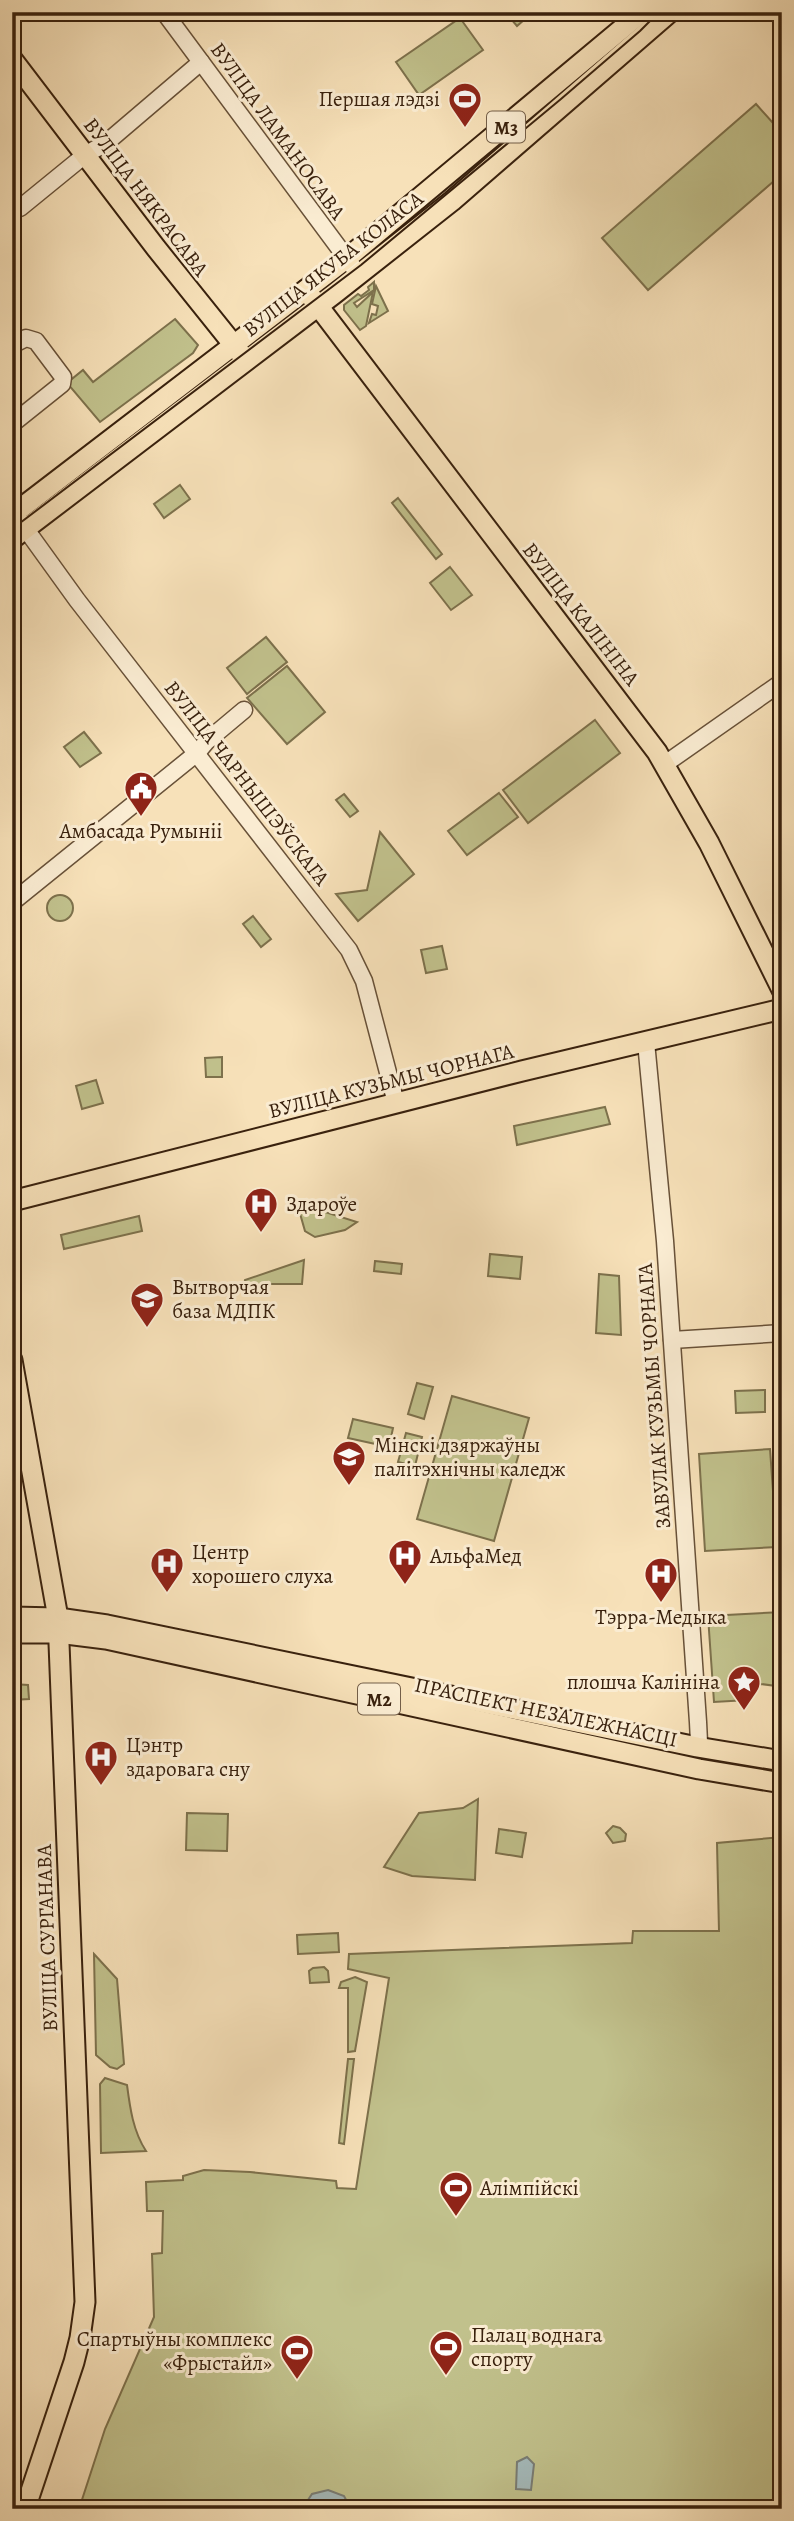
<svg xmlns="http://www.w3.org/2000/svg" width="794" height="2521" viewBox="0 0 794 2521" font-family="Alegreya,serif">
	<rect width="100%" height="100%" fill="#f7e1b9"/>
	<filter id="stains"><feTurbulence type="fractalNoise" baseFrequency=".00286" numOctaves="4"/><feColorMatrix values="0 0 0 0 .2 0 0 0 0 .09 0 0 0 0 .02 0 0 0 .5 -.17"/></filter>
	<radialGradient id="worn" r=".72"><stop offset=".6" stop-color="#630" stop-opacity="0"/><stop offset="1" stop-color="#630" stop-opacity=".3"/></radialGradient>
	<g fill="#c1c18c" stroke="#7d714c" stroke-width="2">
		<polygon points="505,12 533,12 517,26"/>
		<polygon points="460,18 483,50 419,95 396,62"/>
		<polygon points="756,104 782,133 782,174 648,290 602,238"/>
		<polygon points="374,282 374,290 354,303 357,307 373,292 366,326 360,330 344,310 344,305 358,294 361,296 369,290 368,287"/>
		<polygon points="376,286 388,311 369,323 372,314 376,315 378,306 372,304"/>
		<polygon points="175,319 198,345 193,353 100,422 67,383 83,370 93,382"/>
		<polygon points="180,485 190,499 164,518 154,504"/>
		<polygon points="398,498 442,554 436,559 392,503"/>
		<polygon points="450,567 472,595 451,610 430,583"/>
		<polygon points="266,637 287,662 247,694 227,668"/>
		<polygon points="287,666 325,712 287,744 247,698"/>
		<polygon points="595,720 620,753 528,823 503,790"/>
		<polygon points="84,732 101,753 80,767 64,747"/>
		<polygon points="499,793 518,817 467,855 448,831"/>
		<polygon points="344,794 358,811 350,817 336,800"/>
		<polygon points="380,832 414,874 358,921 336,894 367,890"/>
		<circle cx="60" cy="908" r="13"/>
		<polygon points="253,916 271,939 261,947 243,924"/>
		<polygon points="442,946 447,969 426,973 421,950"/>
		<polygon points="222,1057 222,1077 206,1077 205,1058"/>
		<polygon points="96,1080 103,1103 82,1109 76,1086"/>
		<polygon points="605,1107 610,1124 517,1145 514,1126"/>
		<polygon points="299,1210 322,1211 357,1222 345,1230 315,1237 305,1231"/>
		<polygon points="139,1216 142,1231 64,1249 61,1235"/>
		<polygon points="490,1254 522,1257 520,1279 488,1276"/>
		<polygon points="304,1260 302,1284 244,1284 245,1280"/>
		<polygon points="375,1261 402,1264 401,1274 374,1271"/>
		<polygon points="599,1274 619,1276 621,1335 596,1333"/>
		<polygon points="417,1383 433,1387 424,1419 408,1414"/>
		<polygon points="765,1390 765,1412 736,1413 735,1391"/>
		<polygon points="452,1396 529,1418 494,1541 417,1519"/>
		<polygon points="353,1419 393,1428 389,1447 348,1438"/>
		<polygon points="406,1433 422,1437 415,1466 398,1462"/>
		<polygon points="770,1449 777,1547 705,1551 699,1454"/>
		<polygon points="782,1612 782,1692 776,1686 761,1684 750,1691 748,1700 714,1702 708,1616"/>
		<polygon points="12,1684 28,1685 29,1699 12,1700"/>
		<polygon points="478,1799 475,1880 412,1876 384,1867 419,1813 463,1808"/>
		<polygon points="187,1813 228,1814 227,1851 186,1850"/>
		<polygon points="613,1826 620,1828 626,1834 625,1841 613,1843 606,1833"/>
		<polygon points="499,1829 526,1833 522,1857 496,1853"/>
		<polygon points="782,1837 782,2509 79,2509 105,2429 154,2317 152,2254 162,2253 163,2211 147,2211 146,2182 183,2180 183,2176 204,2170 250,2172 336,2181 337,2188 356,2189 389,1978 348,1969 349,1954 632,1943 633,1931 719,1931 717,1843"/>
		<polygon points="338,1933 339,1952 298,1954 297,1935"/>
		<polygon points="94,1954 117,1979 124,2064 117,2069 110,2067 96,2055"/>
		<polygon points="324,1967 328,1971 329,1982 310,1983 309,1971 313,1968"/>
		<polygon points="355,1977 367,1982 355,2051 348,2052 348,1988 339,1988 341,1982"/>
		<polygon points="348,2059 354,2059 344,2144 339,2143"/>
		<path d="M 105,2078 L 127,2085 C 130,2108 133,2131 146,2151 L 101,2153 L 100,2084 Z"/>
	</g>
	<g fill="#a4babb" stroke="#797d75" stroke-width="2">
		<polygon points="527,2457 534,2464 531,2490 516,2489 517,2462"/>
		<polygon points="328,2490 344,2496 351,2509 302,2509 312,2494"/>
	</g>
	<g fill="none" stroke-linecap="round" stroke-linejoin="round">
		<defs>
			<g id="minor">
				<polyline points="164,12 359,275"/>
				<polyline points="20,208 85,155 106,143 201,62"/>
				<polyline points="12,345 26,338 36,341 63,377 62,384 12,424"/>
				<polyline points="20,521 77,600 349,950 364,981 396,1103"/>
				<polyline points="665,764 782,682"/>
				<polyline points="15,900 197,753 207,741 244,710"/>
				<polyline points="646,1042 665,1241 698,1722 699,1742 697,1747"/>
				<polyline points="672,1340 782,1333"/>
			</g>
			<g id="major">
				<polyline points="12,59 156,248 241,354"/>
				<polyline points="306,290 657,752 709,843 782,990"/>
				<polyline points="12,515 346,259 642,12"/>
				<polyline points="12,539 334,294 452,201 670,12"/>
				<polyline points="12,1201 522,1071 782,1009"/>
				<polyline points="12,1360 58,1618 85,2302 80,2338 74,2362 25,2509"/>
				<polyline points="12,1617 58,1618 107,1625 697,1747 782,1761"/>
				<polyline points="12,1633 58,1633 106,1639 699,1769 782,1783"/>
			</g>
		</defs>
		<use href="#minor" stroke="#685138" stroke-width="19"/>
		<use href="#major" stroke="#39210d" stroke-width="23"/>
		<use href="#minor" stroke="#faecd2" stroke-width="16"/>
		<use href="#major" stroke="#f7e1b9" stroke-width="19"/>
		<polyline stroke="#39210d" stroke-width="2" points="12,529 361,265 561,99 640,31 659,12"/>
	</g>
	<defs>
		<symbol id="stadium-pin" viewBox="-11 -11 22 30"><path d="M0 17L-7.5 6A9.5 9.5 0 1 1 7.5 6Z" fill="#8f2418" stroke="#faecd2"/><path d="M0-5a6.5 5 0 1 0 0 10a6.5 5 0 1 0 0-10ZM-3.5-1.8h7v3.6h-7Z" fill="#fff"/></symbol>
		<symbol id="civic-pin" viewBox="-11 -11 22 30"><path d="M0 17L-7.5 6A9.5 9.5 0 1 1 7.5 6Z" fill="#8f2418" stroke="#faecd2"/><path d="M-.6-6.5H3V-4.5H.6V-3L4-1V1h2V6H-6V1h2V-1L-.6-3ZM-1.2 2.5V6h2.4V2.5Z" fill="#fff"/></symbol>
		<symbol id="hospital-pin" viewBox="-11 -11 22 30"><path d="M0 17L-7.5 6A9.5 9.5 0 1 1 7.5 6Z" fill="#8f2418" stroke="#faecd2"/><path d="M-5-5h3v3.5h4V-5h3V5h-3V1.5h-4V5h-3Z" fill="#fff"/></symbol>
		<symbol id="university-pin" viewBox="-11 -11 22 30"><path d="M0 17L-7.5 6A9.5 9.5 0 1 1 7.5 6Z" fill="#8f2418" stroke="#faecd2"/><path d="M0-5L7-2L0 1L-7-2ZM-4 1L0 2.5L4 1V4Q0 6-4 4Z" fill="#fff"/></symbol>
		<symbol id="sight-pin" viewBox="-11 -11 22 30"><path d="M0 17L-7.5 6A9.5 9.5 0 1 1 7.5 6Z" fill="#8f2418" stroke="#faecd2"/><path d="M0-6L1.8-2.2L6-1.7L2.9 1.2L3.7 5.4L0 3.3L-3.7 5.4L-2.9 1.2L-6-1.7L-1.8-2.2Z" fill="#fff"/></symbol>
	</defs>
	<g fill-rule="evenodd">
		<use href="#stadium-pin" x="446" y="80" width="38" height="52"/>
		<use href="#civic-pin" x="122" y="769" width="38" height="52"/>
		<use href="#hospital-pin" x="242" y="1185" width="38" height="52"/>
		<use href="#university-pin" x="128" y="1280" width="38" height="52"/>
		<use href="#university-pin" x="330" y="1438" width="38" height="52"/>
		<use href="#hospital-pin" x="386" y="1537" width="38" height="52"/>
		<use href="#hospital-pin" x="148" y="1545" width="38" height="52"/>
		<use href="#hospital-pin" x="642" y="1555" width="38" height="52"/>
		<use href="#sight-pin" x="725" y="1663" width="38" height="52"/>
		<use href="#hospital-pin" x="82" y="1738" width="38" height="52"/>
		<use href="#stadium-pin" x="437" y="2169" width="38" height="52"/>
		<use href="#stadium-pin" x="427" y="2328" width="38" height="52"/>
		<use href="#stadium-pin" x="278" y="2332" width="38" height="52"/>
	</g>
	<g text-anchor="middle" stroke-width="6" stroke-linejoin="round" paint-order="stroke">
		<g fill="#faecd2" stroke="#735e48" stroke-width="2">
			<rect x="487" y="111.5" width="38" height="31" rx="5"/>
			<rect x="358" y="1683.5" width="42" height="31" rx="5"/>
		</g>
		<g font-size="19" font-weight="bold" fill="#39210d">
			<text x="506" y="134">М3</text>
			<text x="379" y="1706">М2</text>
		</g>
		<g font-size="21" fill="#39210d" stroke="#faecd2" text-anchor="start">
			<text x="440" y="106" text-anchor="end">Першая лэдзі</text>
			<text x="141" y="838" text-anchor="middle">Амбасада Румыніі</text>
			<text x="286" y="1211">Здароўе</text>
			<text x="172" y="1294">Вытворчая<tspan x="172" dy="24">база МДПК</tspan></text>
			<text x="374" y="1452">Мінскі дзяржаўны<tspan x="374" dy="24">палітэхнічны каледж</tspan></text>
			<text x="192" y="1559">Центр<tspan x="192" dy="24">хорошего слуха</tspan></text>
			<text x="430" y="1563">АльфаМед</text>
			<text x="661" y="1624" text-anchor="middle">Тэрра-Медыка</text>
			<text x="720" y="1689" text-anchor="end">плошча Калініна</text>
			<text x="126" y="1752">Цэнтр<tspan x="126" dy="24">здаровага сну</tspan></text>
			<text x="480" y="2195">Алімпійскі</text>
			<text x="471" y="2342">Палац воднага<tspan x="471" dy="24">спорту</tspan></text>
			<text x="272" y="2346" text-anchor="end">Спартыўны комплекс<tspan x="272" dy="24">«Фрыстайл»</tspan></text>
		</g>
		<g font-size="21" fill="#39210d" stroke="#faecd2">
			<text transform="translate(278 131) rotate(54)" y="7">ВУЛІЦА ЛАМАНОСАВА</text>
			<text transform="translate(146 197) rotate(53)" y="7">ВУЛІЦА НЯКРАСАВА</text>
			<text transform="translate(333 264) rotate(-38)" y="7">ВУЛІЦА ЯКУБА КОЛАСА</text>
			<text transform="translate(581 614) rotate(52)" y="7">ВУЛІЦА КАЛІНІНА</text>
			<text transform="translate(247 783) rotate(52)" y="7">ВУЛІЦА ЧАРНЫШЭЎСКАГА</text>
			<text transform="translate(391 1081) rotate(-14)" y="7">ВУЛІЦА КУЗЬМЫ ЧОРНАГА</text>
			<text transform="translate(654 1396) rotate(-94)" y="7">ЗАВУЛАК КУЗЬМЫ ЧОРНАГА</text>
			<text transform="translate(546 1712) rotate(12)" y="7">ПРАСПЕКТ НЕЗАЛЕЖНАСЦІ</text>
			<text transform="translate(47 1938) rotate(-92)" y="7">ВУЛІЦА СУРГАНАВА</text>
		</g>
	</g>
	<rect width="794" height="2521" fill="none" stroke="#f7e1b9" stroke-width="42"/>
	<rect x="14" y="14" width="766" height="2493" fill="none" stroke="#39210d" stroke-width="3.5"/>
	<rect x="21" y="21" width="752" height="2479" fill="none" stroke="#39210d" stroke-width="2"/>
	<rect width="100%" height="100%" filter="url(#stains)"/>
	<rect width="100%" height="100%" fill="url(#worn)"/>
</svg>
